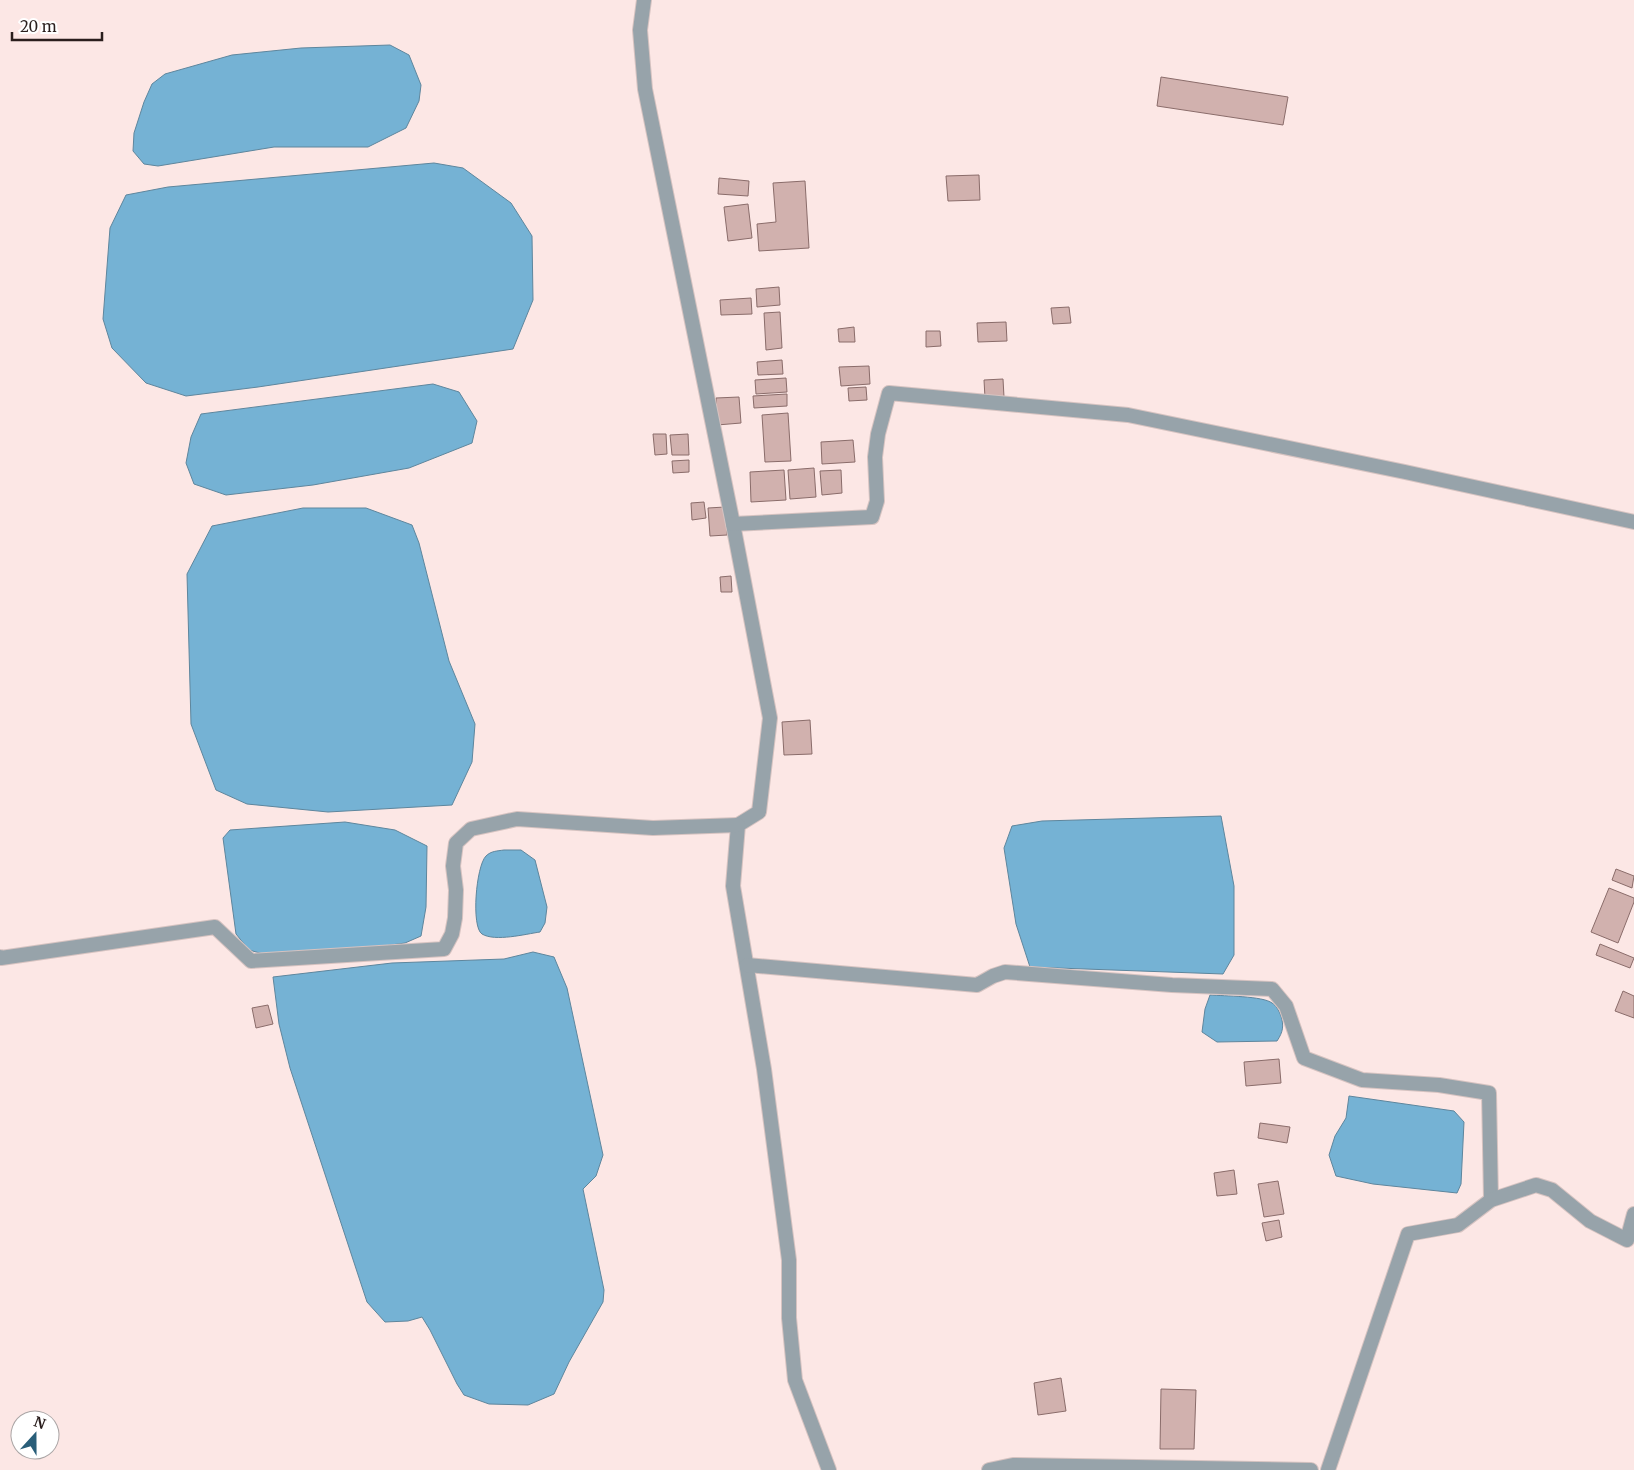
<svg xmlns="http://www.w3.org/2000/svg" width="1634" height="1470" viewBox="0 0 1634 1470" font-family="Merriweather,serif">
	<rect width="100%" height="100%" fill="#fce7e5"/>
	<g fill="#75b2d4" stroke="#5e869d">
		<polygon points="390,45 409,55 421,85 419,101 406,128 368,147 274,147 158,166 144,164 133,151 134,133 144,102 152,84 165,74 232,55 301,48"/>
		<polygon points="434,163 463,168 511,203 532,236 533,300 513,349 258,387 186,396 146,383 112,348 103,319 110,228 126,195 168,187"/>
		<polygon points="433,384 459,392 477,421 472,443 409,468 313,485 226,495 194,484 186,463 191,437 201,414"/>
		<polygon points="303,508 366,508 412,525 419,543 449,661 475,724 472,762 452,805 328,812 247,804 216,790 191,724 187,574 212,526"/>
		<polygon points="1221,816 1234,886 1234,955 1223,974 1030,967 1016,924 1004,848 1012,826 1042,821"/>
		<polygon points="345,822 395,830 427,846 426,907 421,936 405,943 384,946 267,955 249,950 236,934 223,838 230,830"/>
		<path d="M 504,850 L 521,850 L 535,860 L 547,907 L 545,923 L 540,932 C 526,934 495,942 482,934 C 471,927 476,866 486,856 C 491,851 497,851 504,850 Z"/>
		<polygon points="533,952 554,957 567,988 603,1155 596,1176 583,1189 604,1290 603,1302 569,1362 554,1394 528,1405 489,1404 464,1395 457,1384 430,1330 422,1317 408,1321 385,1322 367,1302 290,1068 279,1024 273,977 392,963 504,959"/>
		<path d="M 1210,995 C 1224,996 1263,996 1272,1003 C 1276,1005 1279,1011 1281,1016 C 1284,1026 1283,1032 1277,1041 L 1217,1042 L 1202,1032 L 1205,1009 Z"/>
		<polygon points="1349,1096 1454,1111 1464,1122 1461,1184 1457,1193 1373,1184 1336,1176 1329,1155 1335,1136 1346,1118"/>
	</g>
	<g fill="#d1b1ae" stroke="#8a6c6a">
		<polygon points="1161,77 1288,97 1283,125 1157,106"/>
		<polygon points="979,175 980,200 948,201 946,176"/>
		<polygon points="719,178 749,181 748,196 718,194"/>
		<polygon points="805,181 809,248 759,251 757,224 776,222 773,183"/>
		<polygon points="748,204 752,238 728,241 724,207"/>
		<polygon points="779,287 780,305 757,307 756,289"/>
		<polygon points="751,298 752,314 721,315 720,300"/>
		<polygon points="1069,307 1071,323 1053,324 1051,308"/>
		<polygon points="780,312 782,348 766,350 764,313"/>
		<polygon points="1006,322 1007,341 978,342 977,323"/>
		<polygon points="854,327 855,342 839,342 838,329"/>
		<polygon points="926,331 940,331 941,346 926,347"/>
		<polygon points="782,360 783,374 758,375 757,362"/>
		<polygon points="869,366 870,384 841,386 839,367"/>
		<polygon points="786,378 787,392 756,394 755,380"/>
		<polygon points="1003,379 1004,397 985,398 984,380"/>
		<polygon points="866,387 867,400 849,401 848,388"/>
		<polygon points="787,394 787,406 754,408 753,396"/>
		<polygon points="739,397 741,423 717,425 716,398"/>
		<polygon points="788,413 791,461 765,462 762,415"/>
		<polygon points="653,434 666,434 667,454 655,455"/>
		<polygon points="688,434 689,455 672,455 670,435"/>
		<polygon points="853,440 855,462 822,464 821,442"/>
		<polygon points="689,460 689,472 673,473 672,461"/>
		<polygon points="814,468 816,497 790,499 788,470"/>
		<polygon points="784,470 786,500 751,502 750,472"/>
		<polygon points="841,470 842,493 822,495 820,471"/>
		<polygon points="704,502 706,518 692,520 691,503"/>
		<polygon points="725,507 727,535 710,536 708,508"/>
		<polygon points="731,576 732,592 721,592 720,577"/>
		<polygon points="810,720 812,754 784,755 782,722"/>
		<polygon points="1616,869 1634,876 1632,888 1612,880"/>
		<polygon points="1609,888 1634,898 1634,902 1618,943 1591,932"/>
		<polygon points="1600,944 1634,958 1630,968 1596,955"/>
		<polygon points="1623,991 1634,996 1634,1018 1615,1011"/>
		<polygon points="268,1005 273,1024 256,1028 252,1008"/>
		<polygon points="1279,1059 1281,1083 1246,1086 1244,1062"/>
		<polygon points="1260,1123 1290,1127 1287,1143 1258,1138"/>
		<polygon points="1234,1170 1237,1194 1217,1196 1214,1173"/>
		<polygon points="1278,1181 1284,1214 1264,1217 1258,1184"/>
		<polygon points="1279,1220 1282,1237 1266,1241 1262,1223"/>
		<polygon points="1061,1378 1066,1411 1038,1415 1034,1383"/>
		<polygon points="1161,1389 1196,1390 1194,1449 1160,1449"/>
	</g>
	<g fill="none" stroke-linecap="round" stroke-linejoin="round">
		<defs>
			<g id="minor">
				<polyline points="644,0 640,30 645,89 733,524 770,718 759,812 738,825 733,886 764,1069 789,1260 789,1318 795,1380 829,1470"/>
				<polyline points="733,524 872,517 877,501 875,457 878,434 889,393 1128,415 1405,472 1634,522"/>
				<polyline points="0,957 1,958 215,927 251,961 444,949 452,934 455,918 456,890 453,866 456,843 471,829 517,819 653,828 738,825"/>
				<polyline points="747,965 977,985 993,976 1005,972 1172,985 1272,989 1286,1006 1304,1058 1362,1080 1439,1085 1489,1093 1491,1200"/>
				<polyline points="989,1470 1013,1465 1311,1470"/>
				<polyline points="1328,1470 1408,1234 1458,1225 1491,1200 1536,1185 1552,1190 1590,1221 1627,1240 1634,1214"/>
			</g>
		</defs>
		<use href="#minor" stroke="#d6c3c1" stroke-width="16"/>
		<use href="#minor" stroke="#97a3aa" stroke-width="14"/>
	</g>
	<g transform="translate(35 1435) rotate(21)"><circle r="24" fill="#ffffff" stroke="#aaa5a5"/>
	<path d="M0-4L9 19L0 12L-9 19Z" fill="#295e79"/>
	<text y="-8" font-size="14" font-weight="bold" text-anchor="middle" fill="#2a1e1d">N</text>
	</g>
	<path d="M12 32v8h90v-8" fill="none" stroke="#2a1e1d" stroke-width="2.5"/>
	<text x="20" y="32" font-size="15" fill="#2a1e1d" stroke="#ffffff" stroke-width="4" paint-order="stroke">20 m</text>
</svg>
